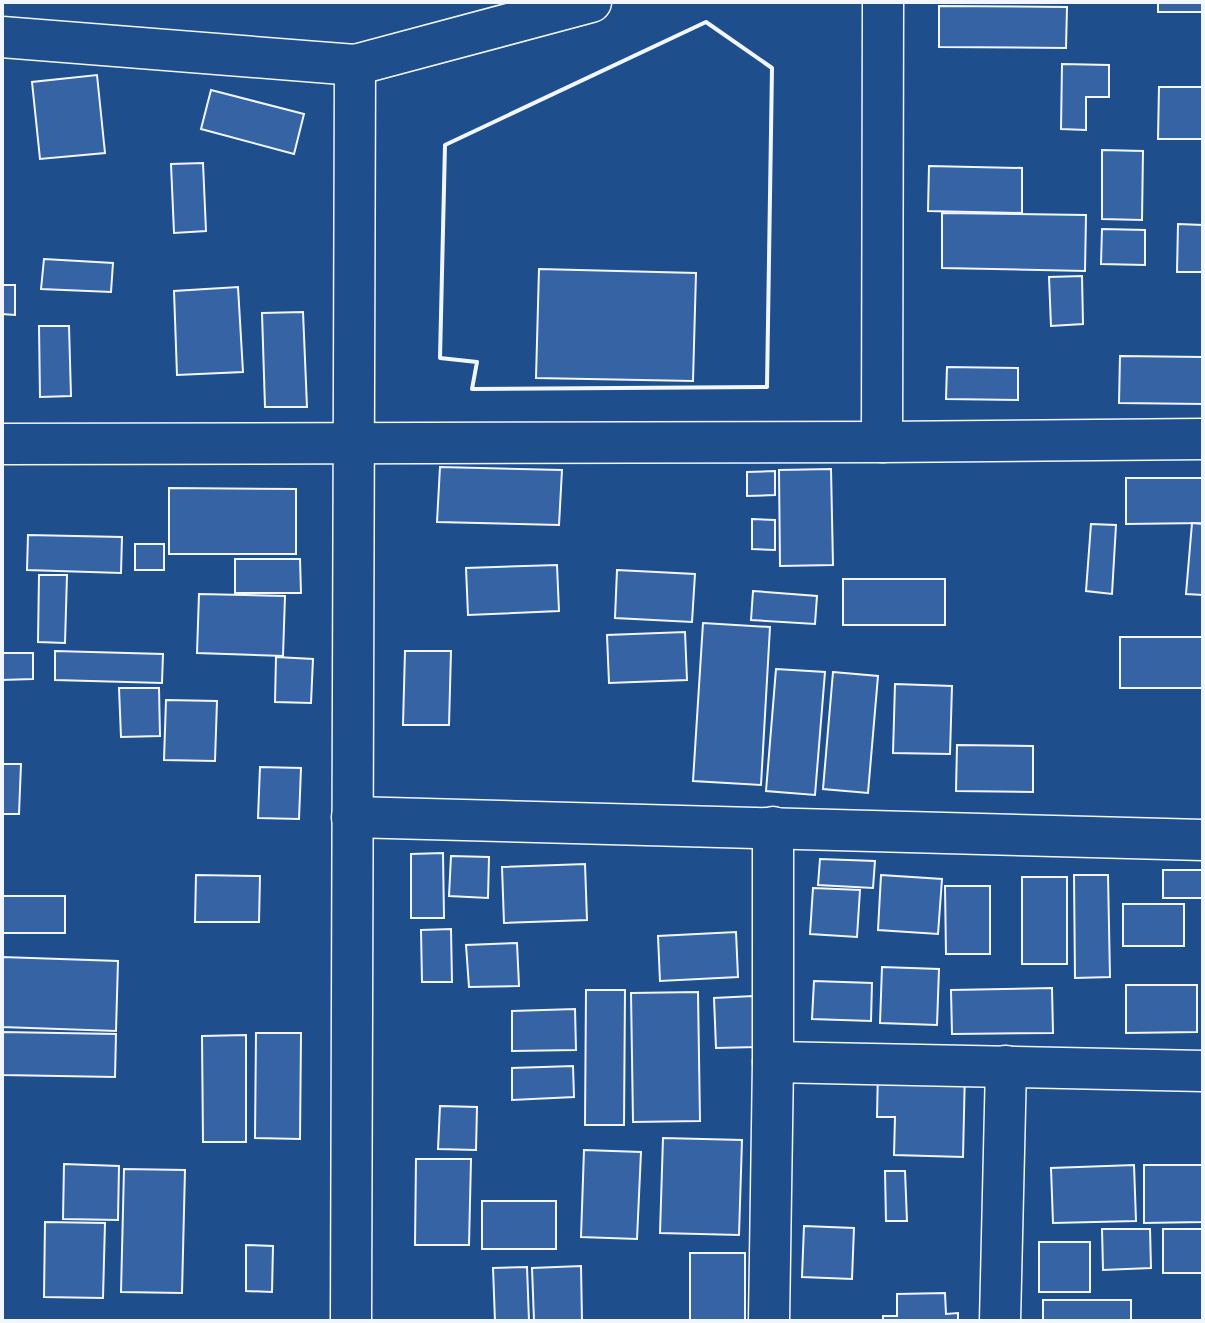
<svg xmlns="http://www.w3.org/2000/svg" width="1205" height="1323" viewBox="0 0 1205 1323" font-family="Barlow,sans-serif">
	<rect width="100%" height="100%" fill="#1f4e8c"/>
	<g fill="#3563a3" stroke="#f2f6ff" stroke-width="2">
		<rect x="1158" y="2" width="45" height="10"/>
		<polygon points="939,6 1067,7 1066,48 939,47"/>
		<polygon points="1062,64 1109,65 1109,97 1086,97 1086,130 1061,129"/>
		<polygon points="97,75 105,153 40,159 32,82"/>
		<polygon points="1159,87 1203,87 1203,139 1158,139"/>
		<polygon points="211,90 304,114 294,154 201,129"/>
		<polygon points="1102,150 1143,151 1142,220 1102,219"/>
		<polygon points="203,163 206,231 174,233 171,164"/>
		<polygon points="929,166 1022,168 1022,213 928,211"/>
		<polygon points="942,213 1086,215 1085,271 942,268"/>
		<polygon points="1178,224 1203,225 1203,272 1177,272"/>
		<polygon points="1102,229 1145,230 1145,265 1101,264"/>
		<polygon points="44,259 113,263 111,292 41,289"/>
		<polygon points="539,269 696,273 693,381 536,378"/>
		<polygon points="1082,276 1083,324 1051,326 1049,277"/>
		<polygon points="2,285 15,285 15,315 2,314"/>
		<polygon points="238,287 243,372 177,375 174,291"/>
		<polygon points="303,312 307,407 265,407 262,313"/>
		<polygon points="39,326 69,326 71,396 40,397"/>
		<polygon points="1120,356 1203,357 1203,404 1119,403"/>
		<polygon points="947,367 1018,368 1018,400 946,399"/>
		<polygon points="440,467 562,470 559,525 437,522"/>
		<polygon points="831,469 833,565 780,566 779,470"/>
		<polygon points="775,471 775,495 747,496 747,472"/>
		<polygon points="1126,478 1203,478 1203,523 1126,524"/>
		<polygon points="169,488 296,489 296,554 169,554"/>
		<polygon points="752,519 775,520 775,550 752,549"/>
		<polygon points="1192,523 1203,524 1203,595 1186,594"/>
		<polygon points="1091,524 1116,525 1112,594 1086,591"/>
		<polygon points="28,535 122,537 121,573 27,570"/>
		<rect x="135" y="544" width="29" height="26"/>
		<polygon points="235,559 300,559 301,593 235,593"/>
		<polygon points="557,565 559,611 468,615 466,568"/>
		<polygon points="617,570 695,574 692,622 615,618"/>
		<polygon points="39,575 67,575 65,643 38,642"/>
		<rect x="843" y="579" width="102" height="46"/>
		<polygon points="753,591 817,596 815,624 751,620"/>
		<polygon points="199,594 285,596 283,656 197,653"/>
		<polygon points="703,623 770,627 761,785 693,781"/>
		<polygon points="685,632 687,680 609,683 607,635"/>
		<rect x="1120" y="637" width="83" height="51"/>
		<polygon points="55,651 163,654 162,683 55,680"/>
		<polygon points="405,651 451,651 449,725 403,725"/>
		<polygon points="2,653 33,653 33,679 2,680"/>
		<polygon points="276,657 313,659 311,703 275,702"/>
		<polygon points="776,669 825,672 815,795 766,791"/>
		<polygon points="833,672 878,676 868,793 823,789"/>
		<polygon points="895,684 952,686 950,754 893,753"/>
		<polygon points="119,688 159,688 160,736 121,737"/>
		<polygon points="166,700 217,701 215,761 164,760"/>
		<polygon points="957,745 1033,746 1033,792 956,791"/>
		<polygon points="2,764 21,764 19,814 2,814"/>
		<polygon points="260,767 301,768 299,819 258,818"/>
		<polygon points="443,853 444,918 411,918 411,854"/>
		<polygon points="451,856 489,857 488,898 449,896"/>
		<polygon points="820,859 875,861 873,888 818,885"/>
		<polygon points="585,864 587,920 504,923 502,867"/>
		<rect x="1163" y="870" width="40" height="28"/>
		<polygon points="196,875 260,876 259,922 195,922"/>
		<polygon points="881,875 942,879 938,934 878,930"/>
		<polygon points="1074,875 1108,875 1110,977 1075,978"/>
		<rect x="1022" y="877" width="45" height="87"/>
		<polygon points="945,886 990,886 990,954 946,954"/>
		<polygon points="813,888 860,890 857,937 810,934"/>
		<rect x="2" y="896" width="63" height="37"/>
		<rect x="1123" y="904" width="61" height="42"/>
		<polygon points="451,929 452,982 422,982 421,930"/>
		<polygon points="736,932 738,977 660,981 658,936"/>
		<polygon points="517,943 519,986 469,987 466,945"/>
		<polygon points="2,957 118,961 116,1031 2,1027"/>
		<polygon points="882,967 939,969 937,1025 880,1023"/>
		<polygon points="814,981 872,983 871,1021 812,1019"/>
		<polygon points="1126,985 1197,985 1197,1032 1126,1033"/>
		<polygon points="1052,988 1053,1033 952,1034 951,990"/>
		<polygon points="586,990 625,990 624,1125 585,1125"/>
		<polygon points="698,992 700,1121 633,1122 631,993"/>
		<polygon points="753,996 756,1047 716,1048 714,998"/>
		<polygon points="575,1009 576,1050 512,1051 512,1011"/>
		<polygon points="2,1032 116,1034 115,1077 2,1075"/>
		<polygon points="256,1033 301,1033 300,1139 255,1138"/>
		<polygon points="246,1035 246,1142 203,1142 202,1036"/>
		<polygon points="573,1066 574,1097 512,1100 512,1068"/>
		<polygon points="878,1069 965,1070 963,1157 894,1155 895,1117 877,1117"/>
		<polygon points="440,1106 477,1107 476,1150 438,1149"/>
		<polygon points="663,1138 742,1140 739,1235 660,1233"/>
		<polygon points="584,1150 641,1152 637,1239 581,1237"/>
		<polygon points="416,1159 471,1159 469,1245 415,1245"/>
		<polygon points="64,1164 119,1166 118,1220 63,1219"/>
		<polygon points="1134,1165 1136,1221 1053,1223 1051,1168"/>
		<polygon points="1144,1165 1203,1165 1203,1222 1144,1223"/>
		<polygon points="124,1169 185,1170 182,1293 121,1292"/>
		<polygon points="885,1171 905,1171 907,1221 886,1221"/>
		<rect x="482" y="1201" width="74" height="48"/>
		<polygon points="45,1222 105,1223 103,1298 44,1297"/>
		<polygon points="804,1226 854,1228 852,1279 802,1277"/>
		<polygon points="1102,1229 1150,1229 1151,1268 1103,1270"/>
		<rect x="1163" y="1229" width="40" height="44"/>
		<rect x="1039" y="1242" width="51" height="50"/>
		<polygon points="246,1245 273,1246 272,1292 246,1291"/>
		<rect x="690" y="1253" width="55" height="68"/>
		<polygon points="581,1266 582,1321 534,1321 532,1268"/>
		<polygon points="527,1267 529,1321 495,1321 493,1268"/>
		<polygon points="945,1293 946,1314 958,1313 958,1321 883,1321 883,1316 897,1316 897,1294"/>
		<rect x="1043" y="1300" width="88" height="21"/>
	</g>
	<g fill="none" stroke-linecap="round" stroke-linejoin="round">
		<defs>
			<g id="minor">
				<polyline points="2,37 355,65 591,2"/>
				<polyline points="882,442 883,2"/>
				<polyline points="2,444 882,442 1203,439"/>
				<polyline points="352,817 1203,840"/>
				<polyline points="773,1062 1203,1071"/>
				<polyline points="351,1321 355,65"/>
				<polyline points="769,1321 773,1062 773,827"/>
				<polyline points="1000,1321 1006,1066"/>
			</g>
		</defs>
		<use href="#minor" stroke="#f2f6ff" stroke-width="43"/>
		<use href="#minor" stroke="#1f4e8c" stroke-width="40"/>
		<g stroke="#f2f6ff" stroke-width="4">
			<polyline points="461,2 481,2"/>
			<polygon points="706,22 772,68 767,387 472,389 477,362 440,358 445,145"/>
		</g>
	</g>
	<rect width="1205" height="1323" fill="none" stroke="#f2f6ff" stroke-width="8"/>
</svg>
